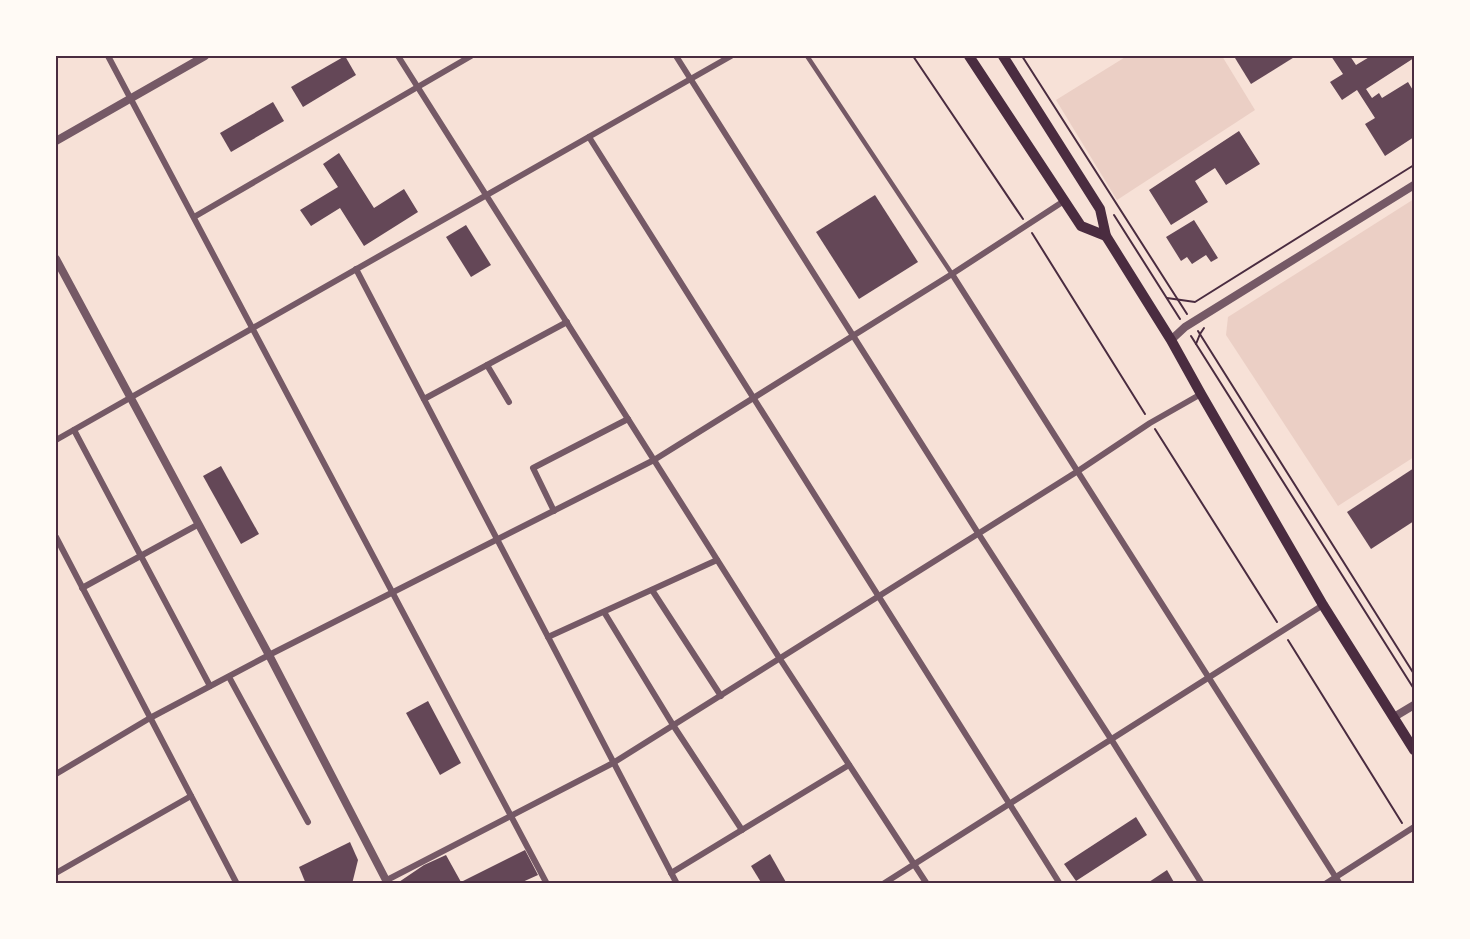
<svg xmlns="http://www.w3.org/2000/svg" width="1470" height="939" viewBox="0 0 1470 939" font-family="'DM Sans',sans-serif">
	<rect width="100%" height="100%" fill="#f7e1d7"/>
	<g fill="#ebcfc5">
		<polygon points="1127,56 1222,56 1255,110 1117,200 1056,100"/>
		<polygon points="1414,199 1414,457 1338,506 1226,335 1228,317"/>
	</g>
	<g fill="#644757">
		<polygon points="345,56 356,75 303,107 291,87"/>
		<polygon points="1240,56 1296,56 1251,84 1235,58"/>
		<polygon points="1331,56 1350,56 1356,65 1371,56 1414,56 1414,58 1366,89 1372,98 1379,93 1382,98 1408,82 1414,92 1414,137 1385,156 1365,124 1375,118 1357,90 1342,100 1330,82 1343,74"/>
		<polygon points="273,102 284,121 231,152 220,133"/>
		<polygon points="1239,131 1260,164 1226,185 1215,168 1195,181 1208,202 1171,225 1149,190"/>
		<polygon points="339,153 374,208 404,189 418,212 364,246 340,208 311,226 300,210 338,187 323,164"/>
		<polygon points="875,195 918,262 859,299 816,232"/>
		<polygon points="1194,220 1218,258 1211,262 1206,255 1192,264 1187,257 1181,261 1166,237"/>
		<polygon points="466,225 491,265 471,277 446,237"/>
		<polygon points="221,466 259,534 241,544 203,476"/>
		<polygon points="1414,468 1414,521 1371,549 1347,512"/>
		<polygon points="428,701 461,763 440,775 406,713"/>
		<polygon points="1136,817 1147,835 1076,881 1064,864"/>
		<polygon points="350,842 358,860 352,884 306,884 299,867"/>
		<polygon points="525,850 538,875 518,884 396,884 424,865 446,855 461,882"/>
		<polygon points="770,854 787,884 762,884 751,866"/>
		<polygon points="1167,870 1175,884 1146,884"/>
	</g>
	<g fill="none" stroke-linecap="round" stroke-linejoin="round">
		<g stroke="#4a2c40" stroke-width="2">
			<polyline points="913,56 1023,219"/>
			<polyline points="1022,56 1187,314"/>
			<polyline points="1114,215 1180,319"/>
			<polyline points="1032,233 1145,414"/>
			<polyline points="1167,298 1195,302 1414,165"/>
			<polyline points="1198,331 1414,674"/>
			<polyline points="1191,336 1414,689"/>
			<polyline points="1196,344 1200,334 1204,328"/>
			<polyline points="1155,429 1277,622"/>
			<polyline points="1288,640 1402,823"/>
		</g>
		<polyline stroke="#755966" stroke-width="4.5" points="807,56 952,274"/>
		<g stroke="#755966" stroke-width="6">
			<polyline points="108,56 547,884"/>
			<polyline points="398,56 780,659 927,884"/>
			<polyline points="676,56 978,533 1111,739 1202,884"/>
			<polyline points="589,137 1060,884"/>
			<polyline points="194,217 471,56"/>
			<polyline points="356,269 677,884"/>
			<polyline points="952,274 1340,884"/>
			<polyline points="487,365 509,402"/>
			<polyline points="424,399 567,322"/>
			<polyline points="74,430 210,686"/>
			<polyline points="56,440 731,56"/>
			<polyline points="554,511 533,468 628,419"/>
			<polyline points="56,537 237,884"/>
			<polyline points="82,588 199,524"/>
			<polyline points="652,590 721,696"/>
			<polyline points="604,612 673,725 742,830"/>
			<polyline points="548,637 717,560"/>
			<polyline points="229,677 308,822"/>
			<polyline points="56,774 150,718 269,655 654,460 952,274 1064,201"/>
			<polyline points="56,873 191,796"/>
			<polyline points="671,873 849,765"/>
			<polyline points="387,880 613,763 1078,471 1150,423 1201,394"/>
			<polyline points="883,884 1323,605"/>
			<polyline points="1325,884 1414,827"/>
		</g>
		<g stroke="#755966" stroke-width="8">
			<polyline points="56,141 205,56"/>
			<polyline points="56,259 269,655 388,884"/>
			<polyline points="1171,340 1185,327 1414,185"/>
			<polyline points="1394,717 1414,705"/>
		</g>
		<g stroke="#4a2c40" stroke-width="10">
			<polyline points="969,56 1081,226 1106,236"/>
			<polyline points="1003,56 1100,209 1106,236 1171,340 1201,394 1323,605 1414,750"/>
		</g>
	</g>
	<rect width="1470" height="939" fill="none" stroke="#fffaf5" stroke-width="114"/>
	<rect x="57" y="57" width="1356" height="825" fill="none" stroke="#4a2c40" stroke-width="2"/>
</svg>
